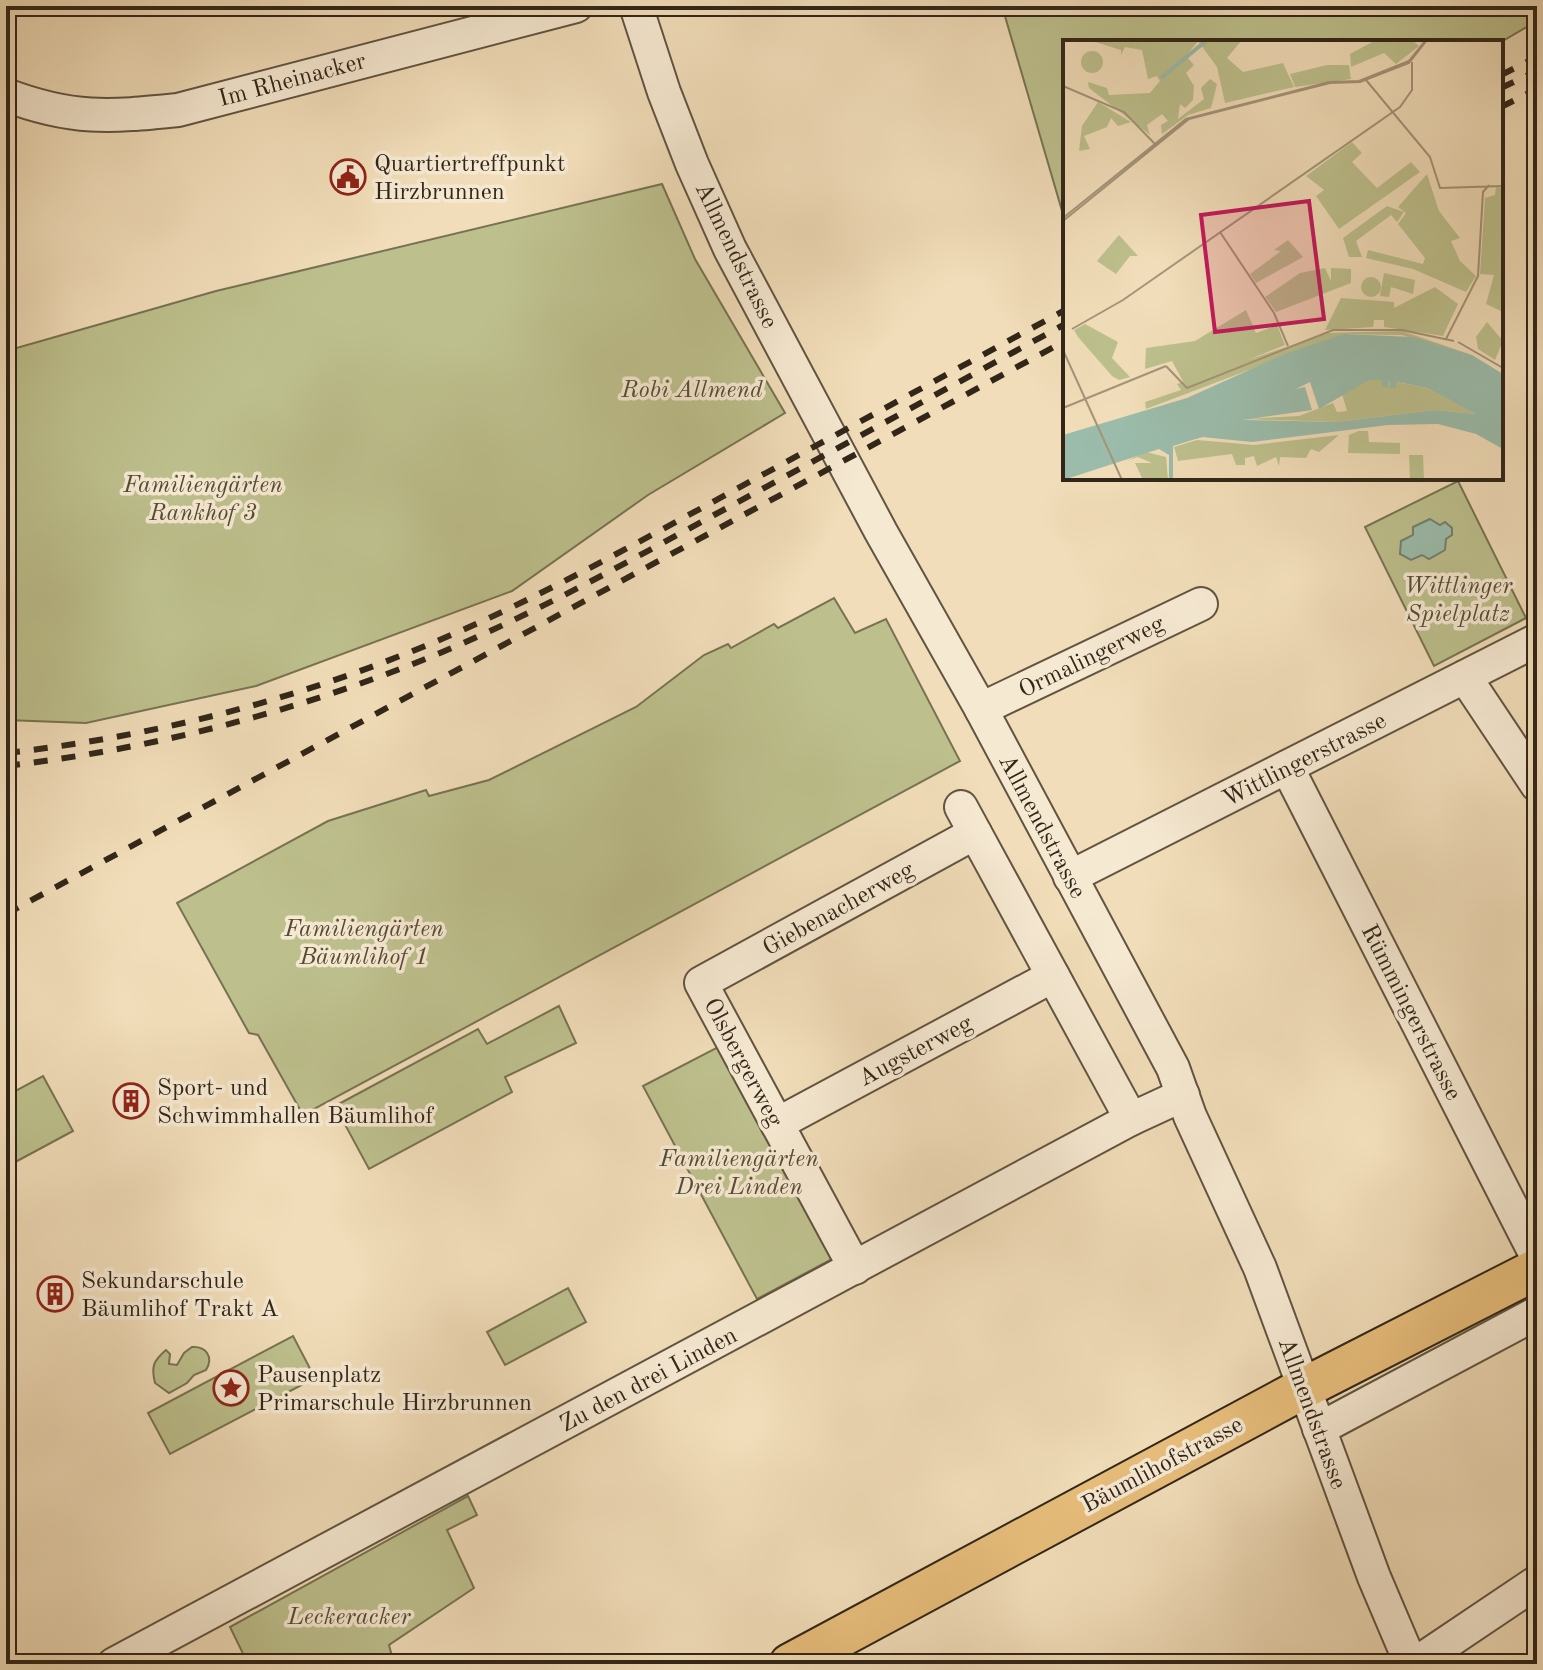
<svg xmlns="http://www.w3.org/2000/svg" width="1543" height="1670" viewBox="0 0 1543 1670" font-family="'Old Standard TT',serif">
	<rect width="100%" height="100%" fill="#f1ddb9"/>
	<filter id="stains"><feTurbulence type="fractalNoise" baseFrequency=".0025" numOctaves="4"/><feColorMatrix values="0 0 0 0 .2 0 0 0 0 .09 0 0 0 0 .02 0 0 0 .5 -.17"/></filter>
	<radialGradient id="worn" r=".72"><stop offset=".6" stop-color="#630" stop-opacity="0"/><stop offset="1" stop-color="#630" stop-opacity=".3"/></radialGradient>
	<g fill="#bdc08d" stroke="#777352" stroke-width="2">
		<polygon points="1002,6 1537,6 1537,21 1501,42 1065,42 1065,221"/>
		<polygon points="662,184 695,259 785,413 648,495 512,591 256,686 86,723 6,720 6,351 216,291"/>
		<polygon points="1458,481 1526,618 1434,666 1365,527"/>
		<polygon points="834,598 855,633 886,619 960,761 303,1115 258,1035 249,1033 177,903 328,821 426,790 429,796 489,780 636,707 704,655 728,644 731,648 774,624 778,628"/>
		<polygon points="559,1006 576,1043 505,1077 512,1092 369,1169 335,1106 478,1029 487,1044"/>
		<polygon points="722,1045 836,1257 757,1299 643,1086"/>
		<polygon points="43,1076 73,1131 6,1167 6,1096"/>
		<polygon points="568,1288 586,1322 505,1365 487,1332"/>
		<polygon points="293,1336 315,1378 170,1454 148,1413"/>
		<path d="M 192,1347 C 206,1346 214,1357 206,1370 L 194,1375 L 187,1383 L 169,1393 L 155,1383 C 151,1367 153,1361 166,1350 L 170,1354 L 169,1364 L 177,1365 L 184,1353 Z"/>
		<polygon points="468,1496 477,1515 447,1530 474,1588 389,1645 394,1664 248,1664 230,1627"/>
	</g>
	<polygon fill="#9bbcab" stroke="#718070" stroke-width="2" points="1430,519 1440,525 1445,522 1452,528 1452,535 1446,539 1445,550 1429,559 1422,555 1411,560 1400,554 1401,541 1413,535 1413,527"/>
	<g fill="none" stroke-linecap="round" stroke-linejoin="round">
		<defs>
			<g id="minor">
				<polyline points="636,6 664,92 692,164 730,249 881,532 981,709 1173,1068 1190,1116 1260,1268 1374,1577 1411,1664"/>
				<path d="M 6,95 C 72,120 109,117 178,110 L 576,6"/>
				<polyline points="1465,677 1537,785"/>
				<polyline points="981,709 1201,604"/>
				<polyline points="1287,767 1537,1257"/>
				<polyline points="961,807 1131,1119"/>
				<polyline points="1070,877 1537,640"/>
				<polyline points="777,1124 1053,976"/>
				<polyline points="855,1268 701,983 975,833"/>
				<polyline points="1319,1429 1537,1313"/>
				<polyline points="114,1664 1131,1119 1183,1095"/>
				<polyline points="1415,1664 1537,1582"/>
			</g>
			<polyline id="major" points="790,1664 1304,1388 1537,1269"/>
		</defs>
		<use href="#minor" stroke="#615440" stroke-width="36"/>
		<use href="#major" stroke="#312618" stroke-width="44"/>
		<use href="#minor" stroke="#f6e9d2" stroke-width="32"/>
		<use href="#major" stroke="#e8be7c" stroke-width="40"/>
		<g stroke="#312618" stroke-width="6" stroke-dasharray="14 14" stroke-linecap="butt">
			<polyline points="1501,75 1537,57"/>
			<polyline points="1501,88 1537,71"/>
			<polyline points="1501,107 1537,89"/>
			<path d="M 6,753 C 142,738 277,705 405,654 C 510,613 609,558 709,504 C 828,439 946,375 1065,310"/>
			<path d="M 6,766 C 143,750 276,717 405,667 C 512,626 613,570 714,515 C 831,452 948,388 1065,324"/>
			<polyline points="6,914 1065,341"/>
		</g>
	</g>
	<defs>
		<symbol id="civic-ring" viewBox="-11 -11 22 22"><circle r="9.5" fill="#f6e9d2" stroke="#8f2418" stroke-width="1.5"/><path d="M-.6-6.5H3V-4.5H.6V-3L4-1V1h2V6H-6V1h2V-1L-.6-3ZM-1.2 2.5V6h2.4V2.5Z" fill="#8f2418"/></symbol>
		<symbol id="building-ring" viewBox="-11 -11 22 22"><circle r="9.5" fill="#f6e9d2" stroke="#8f2418" stroke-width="1.5"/><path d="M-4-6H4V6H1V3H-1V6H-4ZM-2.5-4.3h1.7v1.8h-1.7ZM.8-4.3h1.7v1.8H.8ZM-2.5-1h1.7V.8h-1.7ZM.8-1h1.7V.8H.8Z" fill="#8f2418"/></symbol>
		<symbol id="sight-ring" viewBox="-11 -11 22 22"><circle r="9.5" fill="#f6e9d2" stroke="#8f2418" stroke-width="1.5"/><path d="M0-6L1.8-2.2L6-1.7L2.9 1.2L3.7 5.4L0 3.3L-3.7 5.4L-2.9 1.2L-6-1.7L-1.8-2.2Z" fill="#8f2418"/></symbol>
	</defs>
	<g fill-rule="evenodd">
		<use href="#civic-ring" x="328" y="157" width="40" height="40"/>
		<use href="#building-ring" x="111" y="1081" width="40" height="40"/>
		<use href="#building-ring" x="35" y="1274" width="40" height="40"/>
		<use href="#sight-ring" x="211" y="1368" width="40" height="40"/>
	</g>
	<g text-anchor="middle" stroke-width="7" stroke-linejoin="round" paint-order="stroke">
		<g font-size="24" fill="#312618" stroke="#f6e9d2">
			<text transform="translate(292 79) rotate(-15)" y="8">Im Rheinacker</text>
			<text transform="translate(737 255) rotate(64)" y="8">Allmendstrasse</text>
			<text transform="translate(1091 656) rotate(-26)" y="8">Ormalingerweg</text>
			<text transform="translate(1304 759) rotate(-27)" y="8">Wittlingerstrasse</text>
			<text transform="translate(1043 826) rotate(62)" y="8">Allmendstrasse</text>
			<text transform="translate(838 908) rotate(-29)" y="8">Giebenacherweg</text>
			<text transform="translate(1412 1012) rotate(63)" y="8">Rümmingerstrasse</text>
			<text transform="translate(915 1050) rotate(-28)" y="8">Augsterweg</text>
			<text transform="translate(744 1062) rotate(62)" y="8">Olsbergerweg</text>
			<text transform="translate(648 1379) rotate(-28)" y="8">Zu den drei Linden</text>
			<text transform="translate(1313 1413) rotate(70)" y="8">Allmendstrasse</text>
			<text transform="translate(1162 1464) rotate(-28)" y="8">Bäumlihofstrasse</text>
		</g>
		<g font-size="24" fill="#312618" stroke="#f6e9d2" text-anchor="start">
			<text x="374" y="171">Quartiertreffpunkt<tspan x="374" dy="28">Hirzbrunnen</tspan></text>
			<text x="157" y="1095">Sport- und<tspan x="157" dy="28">Schwimmhallen Bäumlihof</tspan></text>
			<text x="81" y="1288">Sekundarschule<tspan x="81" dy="28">Bäumlihof Trakt A</tspan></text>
			<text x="257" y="1382">Pausenplatz<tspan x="257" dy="28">Primarschule Hirzbrunnen</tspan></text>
		</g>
		<g font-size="24" font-style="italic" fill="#544c35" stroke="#f6e9d2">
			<text x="692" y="397">Robi Allmend</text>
			<text x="203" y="492">Familiengärten<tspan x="203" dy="28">Rankhof 3</tspan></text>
			<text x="1458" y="593">Wittlinger<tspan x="1458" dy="28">Spielplatz</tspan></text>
			<text x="364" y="936">Familiengärten<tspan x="364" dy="28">Bäumlihof 1</tspan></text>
			<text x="739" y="1166">Familiengärten<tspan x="739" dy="28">Drei Linden</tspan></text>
			<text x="349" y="1624">Leckeracker</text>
		</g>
	</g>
	<g transform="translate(1063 40)">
		<rect width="440" height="440" fill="#f1ddb9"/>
		<path d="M 26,0 L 179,0 L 164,18 L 180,32 L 220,23 L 231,47 L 162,63 L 154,27 L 135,1 L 123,16 L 131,25 L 123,33 L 131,46 L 130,60 L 122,68 L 117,64 L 115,79 L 141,59 L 138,48 L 147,39 L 154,44 L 148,68 L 125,75 L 99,94 L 98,85 L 105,81 L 99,74 L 84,85 L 87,95 L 26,48 L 25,42 L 44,48 L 46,55 L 87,53 L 97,41 L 94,36 L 85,39 L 79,10 L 62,7 L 58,15 L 58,10 ZM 313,0 L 349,0 L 356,6 L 333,24 L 321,13 L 288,27 L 287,14 ZM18 22a11 11 0 1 1 22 0a11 11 0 1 1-22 0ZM 264,25 L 286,25 L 288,39 L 232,47 L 227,34 ZM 35,62 L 68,82 L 55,86 L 48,78 L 44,87 L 21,96 L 27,109 L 16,111 L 19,86 ZM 289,102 L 299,113 L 289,122 L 314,148 L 348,122 L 357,132 L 276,189 L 253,156 L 261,150 L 243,136 ZM 364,134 L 376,171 L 397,198 L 388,201 L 397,221 L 413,236 L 403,252 L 350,229 L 303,218 L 305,210 L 360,224 L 362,218 L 335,184 L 343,173 L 335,167 ZM 433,147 L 440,148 L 440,272 L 423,264 L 431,235 L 417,234 L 422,158 L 432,155 ZM 324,166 L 341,172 L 334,182 L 328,175 L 293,201 L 299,217 L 286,217 L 280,198 ZM 56,195 L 75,216 L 67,216 L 53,234 L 34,221 ZM 225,200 L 240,217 L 193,243 L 187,234 L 218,211 L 211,210 ZM 262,228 L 268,241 L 268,228 L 288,229 L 288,243 L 213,272 L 202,257 L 237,233 ZM 321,233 L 352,240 L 350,254 L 328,247 L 326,257 L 317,256 ZM298 247a10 10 0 1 1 20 0a10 10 0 1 1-20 0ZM 372,247 L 395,264 L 380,296 L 321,287 L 321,280 L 311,280 L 310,287 L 262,290 L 278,258 L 331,262 L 331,268 ZM 183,270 L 193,293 L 214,285 L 222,305 L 122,345 L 109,321 L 82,329 L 83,308 L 132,301 ZM 424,282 L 440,301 L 432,320 L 415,309 L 413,297 ZM 22,284 L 55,302 L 49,318 L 67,337 L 56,340 L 49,336 L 15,297 L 11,290 ZM 339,291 L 409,315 L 339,295 L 281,294 L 83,369 L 82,362 L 118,350 L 114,344 L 264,293 ZM 305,340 L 320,340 L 319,346 L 325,340 L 327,347 L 333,342 L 364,348 L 414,374 L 372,370 L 275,382 L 180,379 L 236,376 L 270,363 L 274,372 L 284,371 L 279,354 ZM 296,391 L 305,391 L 306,402 L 337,403 L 337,414 L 285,413 L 286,395 ZM 276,395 L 256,412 L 248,409 L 243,418 L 217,417 L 216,426 L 213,417 L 194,426 L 191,416 L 182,418 L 182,425 L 173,425 L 169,414 L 115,421 L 111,407 L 134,400 L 191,405 ZM 83,412 L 103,417 L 105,440 L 80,440 L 72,423 L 89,423 L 75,417 L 64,421 ZM 346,415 L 360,415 L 361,440 L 347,440 Z" fill="#bdc08d"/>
		<path d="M 281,294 L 350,297 L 409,315 L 440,334 L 440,409 L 413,394 L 375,384 L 325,385 L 189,402 L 139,397 L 110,406 L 110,440 L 106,440 L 106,415 L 96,409 L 0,440 L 0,395 L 124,358 L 224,313 ZM 306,340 L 319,340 L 319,347 L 325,347 L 326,340 L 327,348 L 333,348 L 334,342 L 364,348 L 413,374 L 372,370 L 275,382 L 180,380 L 249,370 L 242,347 L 233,349 L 247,342 L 256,369 Z" fill="#9bbcab" fill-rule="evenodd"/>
		<path fill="none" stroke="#9bbcab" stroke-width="4" d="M 98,38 L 144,0M 392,380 L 440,394M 117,392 L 238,385M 47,403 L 98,393 L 132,397 L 165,388 L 207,391 L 354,377 L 406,384 L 440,396M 50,404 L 103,394M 0,418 L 37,407M 0,422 L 40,408"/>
		<path fill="none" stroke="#a49479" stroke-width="2" d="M 303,40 L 367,117 L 377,148 L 440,146M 0,46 L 61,72 L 92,104M 0,178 L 123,79 L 266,42 L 296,41 L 346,21 L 363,0M 0,181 L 126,79 L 267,43 L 297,42 L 346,23 L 364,0M 157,192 L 211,273 L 225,306M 9,289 L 60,260 L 337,67 L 349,50 L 349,22M 383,299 L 415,236 L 420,152 L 426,145M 395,302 L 440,328M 0,310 L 59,440M 103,326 L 124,348 L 270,290 L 339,290 L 391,301M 0,368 L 103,326"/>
		<path fill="#c2185b" fill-opacity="0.15" stroke="#c2185b" stroke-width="4" d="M 246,161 L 261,279 L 152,292 L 138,175 Z"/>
		<rect width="440" height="440" fill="none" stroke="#312618" stroke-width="4"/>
	</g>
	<rect width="1543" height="1670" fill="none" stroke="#f1ddb9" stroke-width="32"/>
	<rect x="8" y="8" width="1527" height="1654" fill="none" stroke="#312618" stroke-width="4"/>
	<rect x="16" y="16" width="1511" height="1638" fill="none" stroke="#312618" stroke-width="2"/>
	<rect width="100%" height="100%" filter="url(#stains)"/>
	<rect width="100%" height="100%" fill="url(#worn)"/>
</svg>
